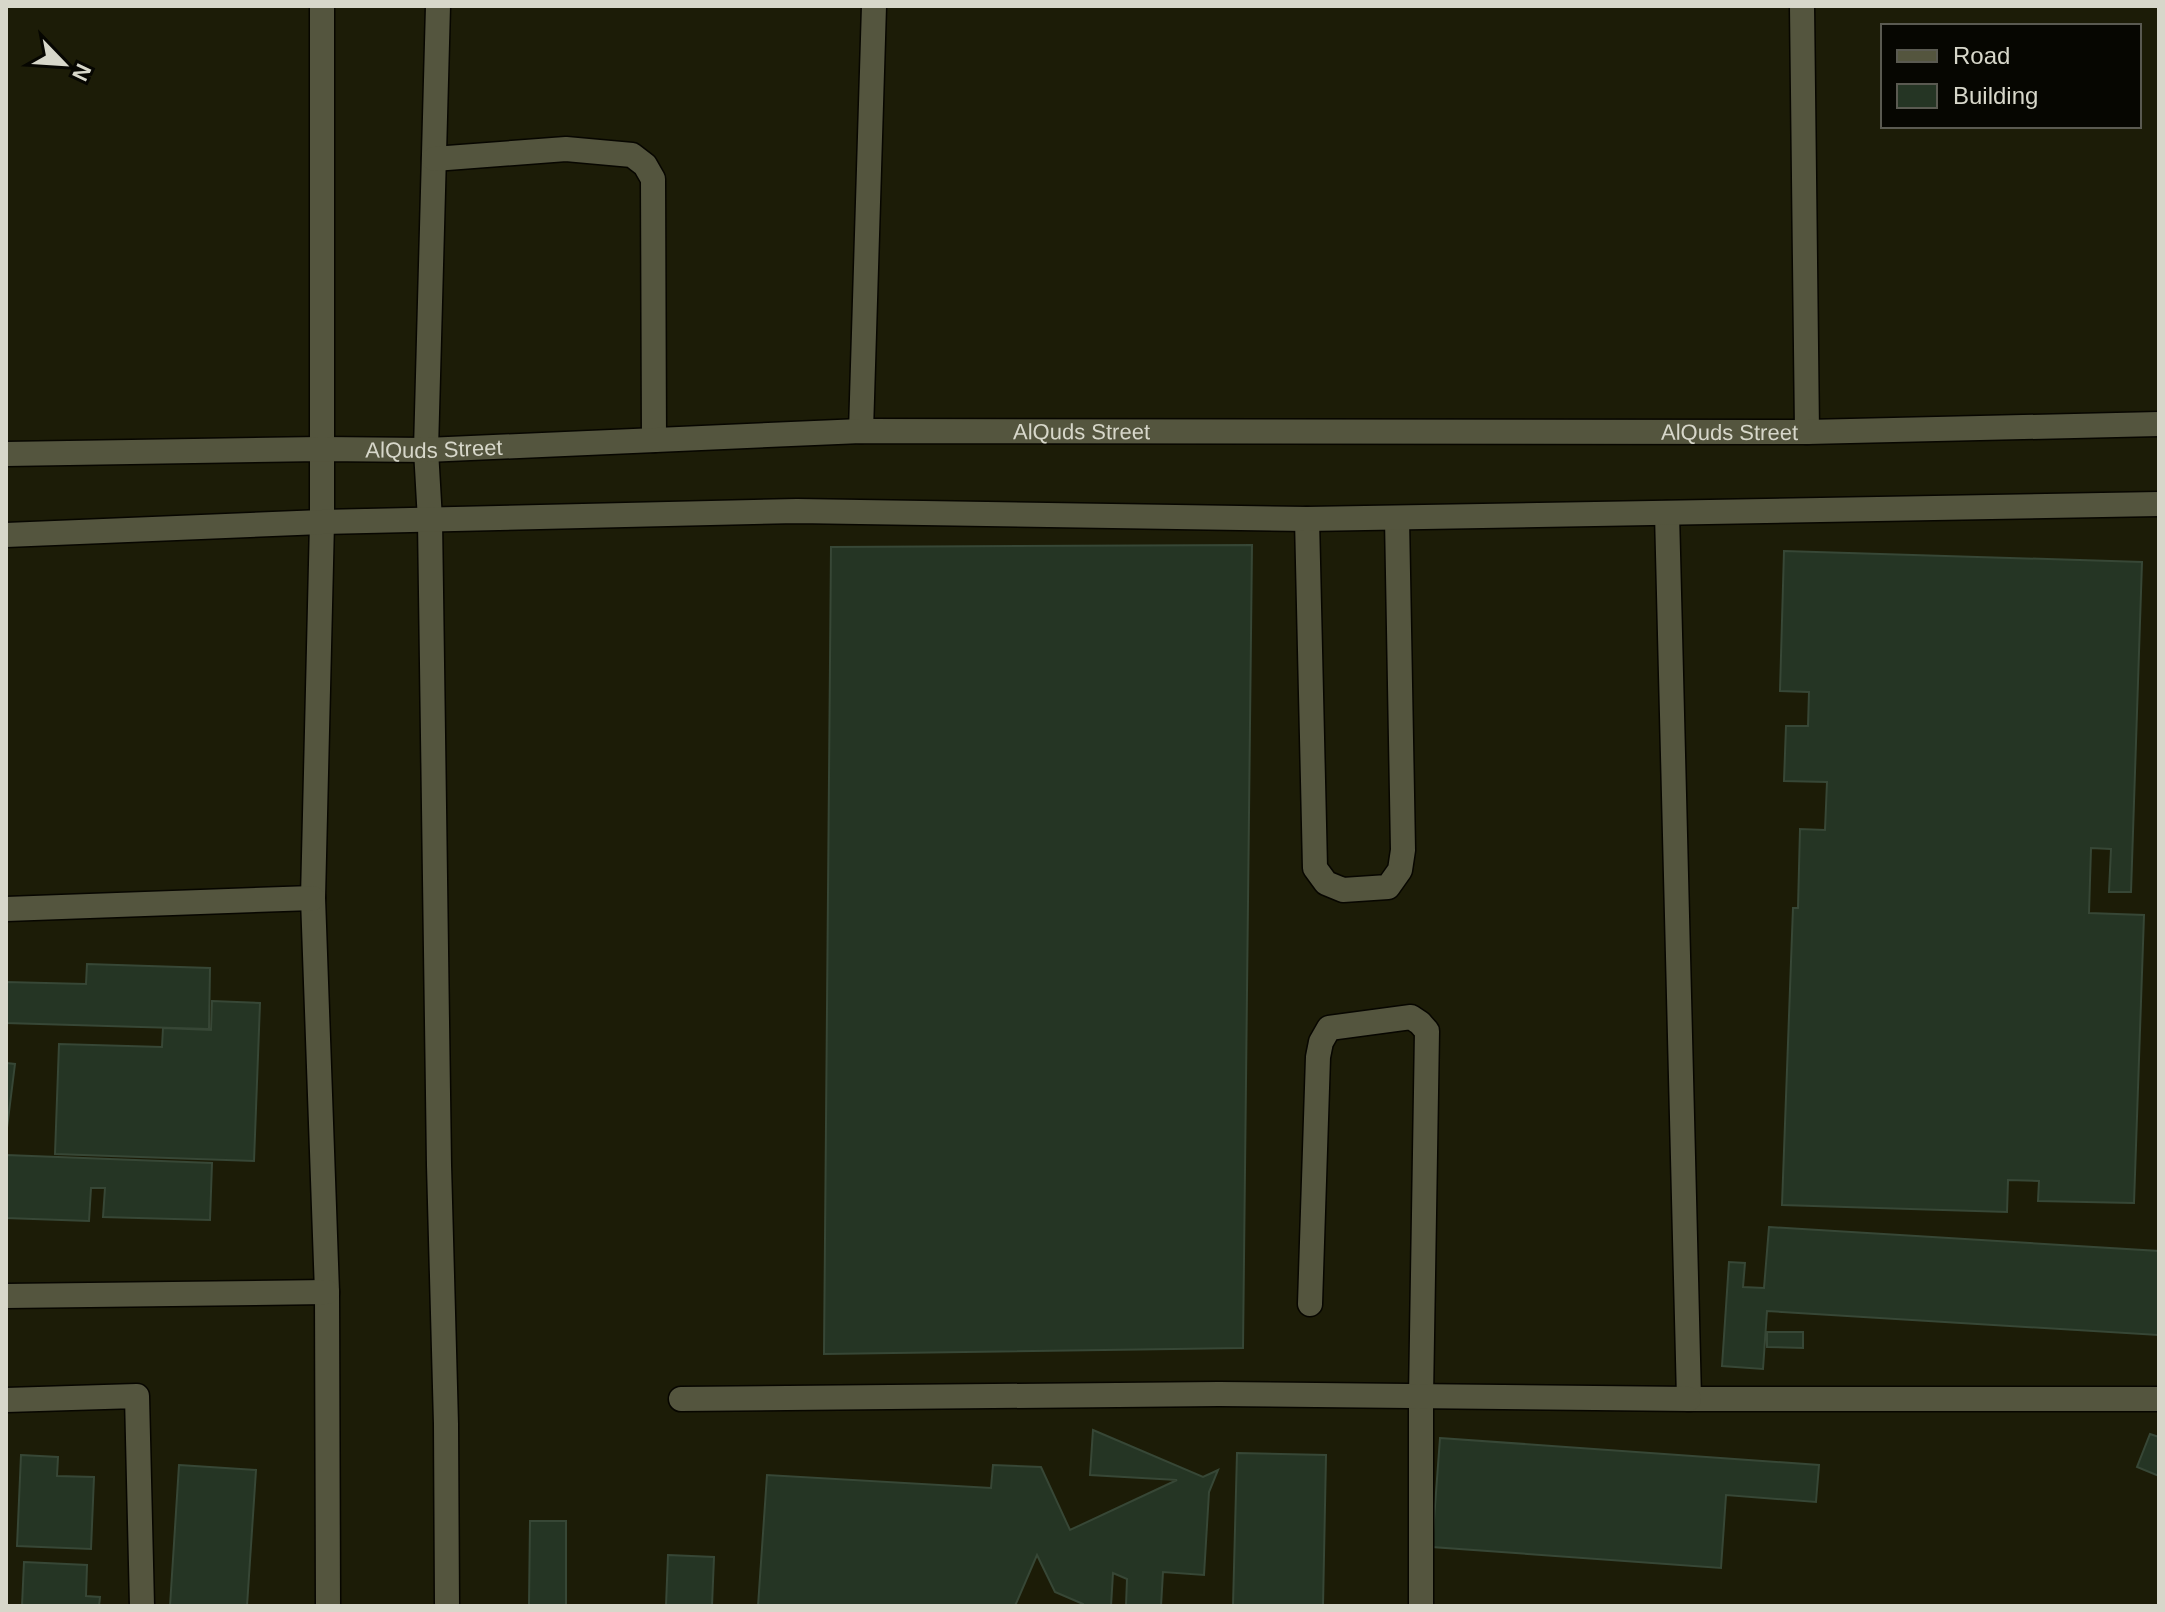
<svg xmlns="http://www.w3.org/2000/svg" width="2165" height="1612" viewBox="0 0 2165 1612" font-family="Helvetica,sans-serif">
	<rect width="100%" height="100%" fill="#1c1c07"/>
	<g fill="#253524" stroke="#374736" stroke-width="2">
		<polygon points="1252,545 1243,1348 824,1354 831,547"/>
		<polygon points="1784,551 2142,562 2131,892 2109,892 2111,849 2091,848 2089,913 2144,915 2134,1203 2038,1201 2039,1181 2008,1180 2007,1212 1782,1205 1793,908 1798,908 1800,829 1825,830 1827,782 1784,781 1786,726 1808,726 1809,692 1780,691"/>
		<polygon points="87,964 210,968 209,1029 6,1023 6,982 86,984"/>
		<polygon points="212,1001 260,1003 254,1161 55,1154 59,1044 162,1047 163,1028 211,1030"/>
		<polygon points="6,1063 15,1064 6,1136"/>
		<polygon points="6,1155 212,1163 210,1220 103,1217 105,1188 91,1188 89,1221 6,1218"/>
		<polygon points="1769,1227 2159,1251 2158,1335 1767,1311 1763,1369 1722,1366 1729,1262 1745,1263 1743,1287 1764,1288"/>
		<polygon points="1767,1332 1803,1332 1803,1348 1767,1347"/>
		<polygon points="1093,1430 1203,1477 1218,1470 1209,1492 1204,1575 1163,1572 1161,1606 1126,1606 1127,1579 1113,1573 1111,1606 1083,1606 1083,1604 1055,1592 1037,1555 1015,1606 758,1606 767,1475 991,1488 993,1465 1041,1467 1070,1530 1177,1480 1090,1475"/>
		<polygon points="2150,1434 2159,1437 2159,1476 2137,1467"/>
		<polygon points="1440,1438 1819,1465 1816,1502 1726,1495 1721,1568 1432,1547"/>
		<polygon points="1237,1453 1326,1455 1323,1606 1233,1606"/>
		<polygon points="21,1455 58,1457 57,1476 94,1477 91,1549 17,1546"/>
		<polygon points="179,1465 256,1470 247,1606 170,1606"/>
		<polygon points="530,1521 566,1521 566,1606 529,1606"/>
		<polygon points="668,1555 714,1557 712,1606 666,1606"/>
		<polygon points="24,1562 87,1565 86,1596 100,1597 99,1606 22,1606"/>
	</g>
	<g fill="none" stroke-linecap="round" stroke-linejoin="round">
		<defs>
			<g id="minor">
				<polyline points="322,6 322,522 313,898 327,1292 328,1606"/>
				<polyline points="438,6 426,450 430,520 439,1165 446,1424 447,1606"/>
				<polyline points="1802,6 1807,432"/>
				<polyline points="434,159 566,149 632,155 645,165 653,179 654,440"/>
				<polyline points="861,431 874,6"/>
				<path id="s1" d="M 6,454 L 321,449 L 426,450 L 861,431 L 1807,432 L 2159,424"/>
				<polyline points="1667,513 1689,1399 2159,1399"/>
				<polyline points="1307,519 1315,868 1326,883 1343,890 1388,887 1400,870 1403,850 1397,518"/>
				<polyline points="6,535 322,522 797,511 1307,519 2159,504"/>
				<polyline points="6,909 313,898"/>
				<polyline points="6,1296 327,1292"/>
				<polyline points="1310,1304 1318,1057 1321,1042 1329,1028 1411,1017 1420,1023 1427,1031 1421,1397 1421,1606"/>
				<polyline points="681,1399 1219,1394 1689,1399"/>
				<polyline points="6,1400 137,1396 142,1606"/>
			</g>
		</defs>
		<use href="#minor" stroke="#070600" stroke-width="27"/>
		<use href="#minor" stroke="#54553e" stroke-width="24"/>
	</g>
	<g text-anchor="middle" stroke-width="6" stroke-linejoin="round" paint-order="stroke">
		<g font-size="22" fill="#d7d7ca" stroke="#060601">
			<text dy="8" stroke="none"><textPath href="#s1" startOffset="1076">AlQuds Street</textPath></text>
			<text dy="8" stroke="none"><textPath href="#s1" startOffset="1724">AlQuds Street</textPath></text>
			<text dy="8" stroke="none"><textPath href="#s1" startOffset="428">AlQuds Street</textPath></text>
		</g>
	</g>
	<rect width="2165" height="1612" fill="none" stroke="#d7d7ca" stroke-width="16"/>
	<rect x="1881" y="24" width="260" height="104" fill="#060601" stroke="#5a5a51" stroke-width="2"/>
	<rect x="1897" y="50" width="40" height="12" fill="#54553e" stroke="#5a5a51" stroke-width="2"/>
	<text x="1953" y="64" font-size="24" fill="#d7d7ca">Road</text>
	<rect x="1897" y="84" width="40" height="24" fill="#253524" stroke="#5a5a51" stroke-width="2"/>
	<text x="1953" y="104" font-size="24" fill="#d7d7ca">Building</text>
	<g transform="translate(64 64) rotate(115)" stroke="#060601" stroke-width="6" paint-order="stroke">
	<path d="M0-6L14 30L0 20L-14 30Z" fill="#d7d7ca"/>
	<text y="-12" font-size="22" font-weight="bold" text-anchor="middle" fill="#d7d7ca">N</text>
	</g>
</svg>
